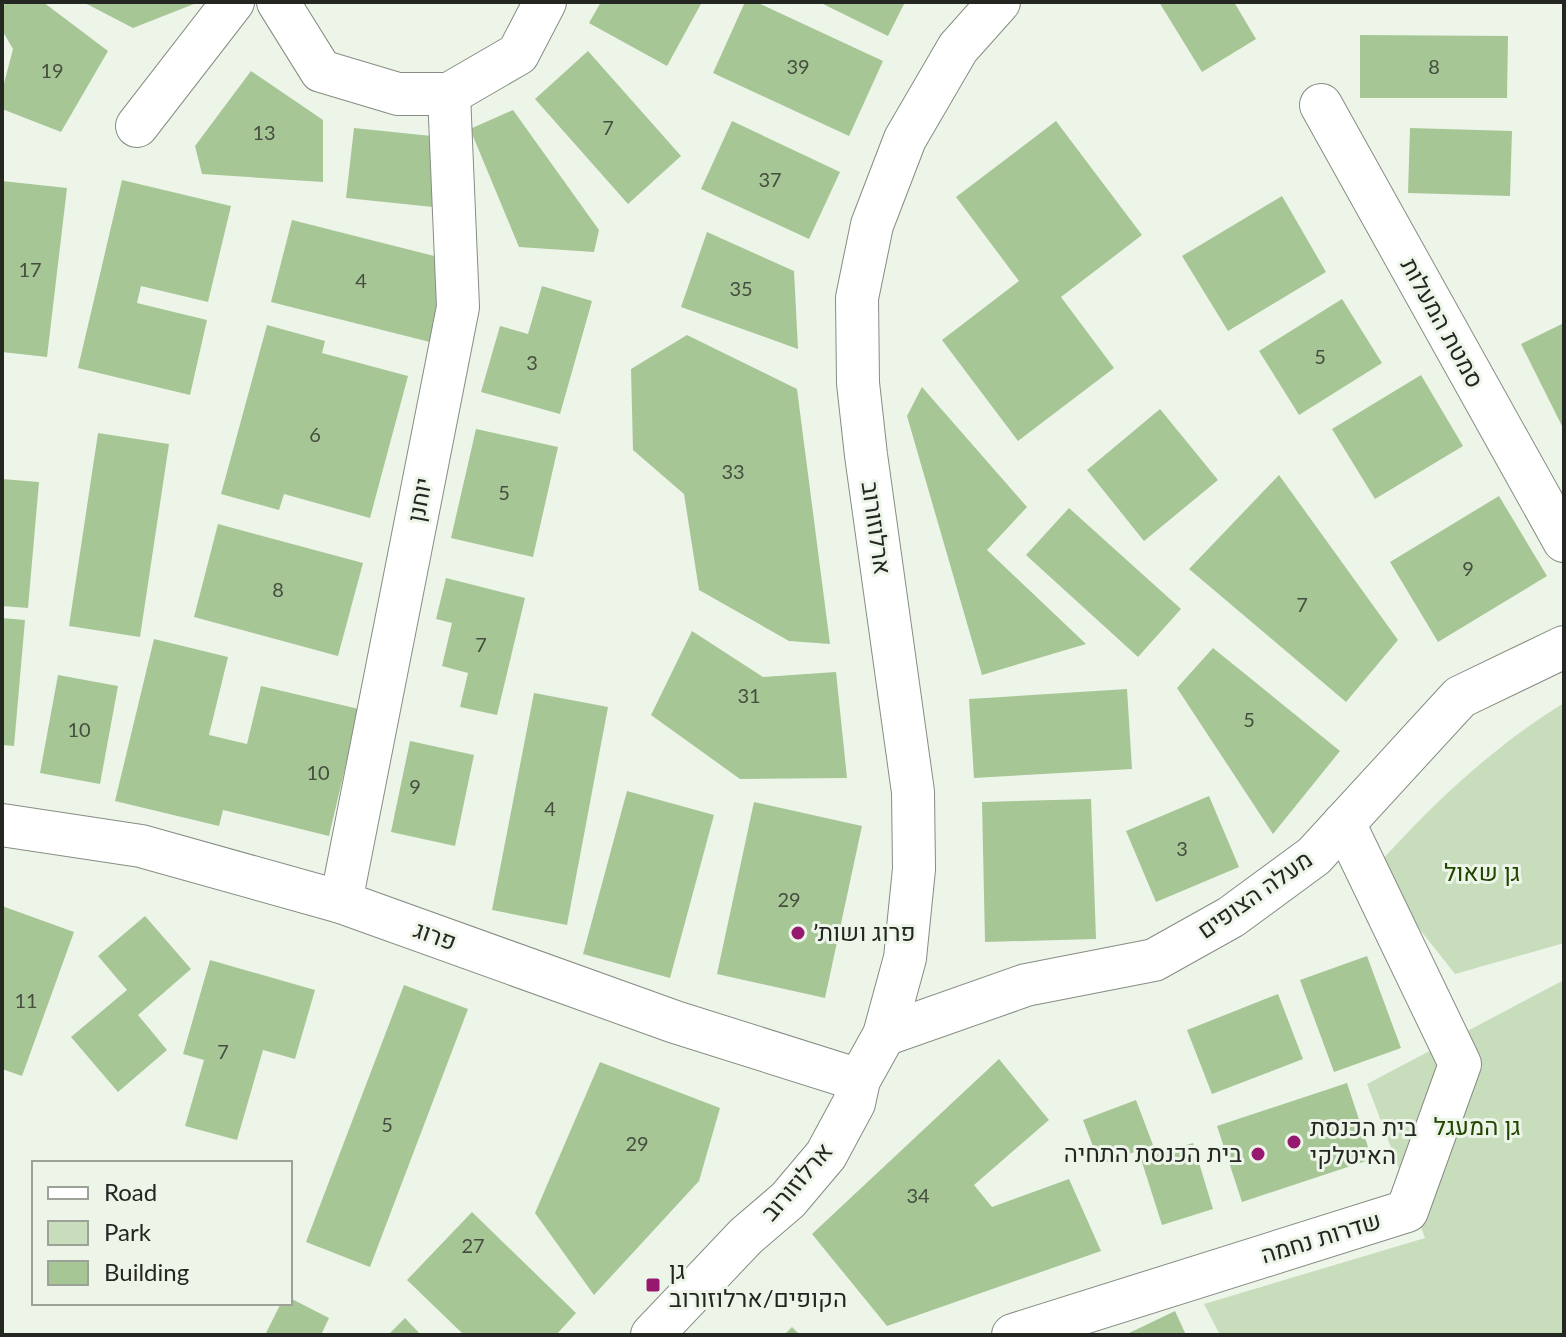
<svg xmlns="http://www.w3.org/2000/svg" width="1566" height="1337" viewBox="0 0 1566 1337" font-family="Lato,Heebo,sans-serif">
	<rect width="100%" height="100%" fill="#edf5e9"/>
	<g fill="#c7ddbc">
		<path d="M 1564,703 L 1564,943 L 1455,974 L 1373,870 C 1430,806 1491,748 1564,703 Z"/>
		<polygon points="1564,980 1564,1335 1220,1335 1204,1304 1425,1238 1367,1084"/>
	</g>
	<g fill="#a7c696">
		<polygon points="7,2 43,2 108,51 61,132 2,109 2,91 13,49 2,30 2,7"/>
		<polygon points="83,2 199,2 133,28"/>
		<polygon points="601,2 702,2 667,66 589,23"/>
		<polygon points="745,2 756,2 883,61 849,136 713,73"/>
		<polygon points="819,2 905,2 888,36"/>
		<polygon points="1159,2 1234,2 1256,39 1202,72"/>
		<polygon points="1360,35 1508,36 1507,98 1360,98"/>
		<polygon points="588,51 681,156 628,204 535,99"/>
		<polygon points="251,71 323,120 323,182 202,174 195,146"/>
		<polygon points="513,110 599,230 594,252 519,247 470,129"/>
		<polygon points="732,121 840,172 809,239 701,189"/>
		<polygon points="1056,121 1142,235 1061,297 1114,368 1018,441 942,340 1019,281 956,197"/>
		<polygon points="354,128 441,137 433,207 346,198"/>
		<polygon points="1410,128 1512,131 1510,196 1408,193"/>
		<polygon points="122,180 231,206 208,302 141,286 137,303 207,320 190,395 78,368"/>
		<polygon points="2,181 67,188 47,357 2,352"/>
		<polygon points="1282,196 1326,272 1228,331 1182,256"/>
		<polygon points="292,220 450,260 430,342 271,302"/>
		<polygon points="707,232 794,271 798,349 681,307"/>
		<polygon points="542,286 592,301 560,414 481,392 500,326 528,334"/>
		<polygon points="1342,299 1382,363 1299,415 1259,351"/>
		<polygon points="1564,323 1564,430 1521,344"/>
		<polygon points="267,325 325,341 322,353 408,376 370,518 284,494 279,510 221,494"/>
		<polygon points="687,335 797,389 830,644 789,641 699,590 684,494 633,450 631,369"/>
		<polygon points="1421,375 1463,446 1375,499 1332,429"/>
		<polygon points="922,387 1027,507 987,550 1086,644 982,675 907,416"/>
		<polygon points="1160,409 1218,480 1144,541 1087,470"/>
		<polygon points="476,429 558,447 533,557 451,538"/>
		<polygon points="98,433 169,444 140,637 69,626"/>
		<polygon points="1279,475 1398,640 1346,702 1189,569"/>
		<polygon points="2,479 39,482 28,608 2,606"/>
		<polygon points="1499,496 1547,576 1438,642 1390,562"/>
		<polygon points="1069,508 1181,609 1138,657 1026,555"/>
		<polygon points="218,524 363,563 338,656 194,617"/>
		<polygon points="446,578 525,598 497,715 460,707 468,673 442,666 452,623 436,619"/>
		<polygon points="2,618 25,620 14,746 2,745"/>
		<polygon points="692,631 763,677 836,672 847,778 740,779 651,715"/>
		<polygon points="154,639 228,657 209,735 247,744 261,686 359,709 329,836 223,810 219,826 115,801"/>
		<polygon points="1213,648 1340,751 1273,834 1177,688"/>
		<polygon points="58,675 118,686 100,784 40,773"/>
		<polygon points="1127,689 1132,769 974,778 969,699"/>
		<polygon points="534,693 608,707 567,925 492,910"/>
		<polygon points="410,741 474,755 455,846 391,832"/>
		<polygon points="627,791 714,815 670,978 583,954"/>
		<polygon points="1209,796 1239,867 1156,902 1126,831"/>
		<polygon points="1091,799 1096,939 985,942 982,802"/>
		<polygon points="754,802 862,826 825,998 717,974"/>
		<polygon points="2,906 74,932 22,1076 2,1069"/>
		<polygon points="145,916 191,969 138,1015 167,1050 118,1092 71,1037 127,990 98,956"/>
		<polygon points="1367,956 1401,1048 1334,1072 1300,980"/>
		<polygon points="210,960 315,990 295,1059 263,1050 237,1140 185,1126 204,1060 183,1054"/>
		<polygon points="404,985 468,1009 370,1267 306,1242"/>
		<polygon points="1278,994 1303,1059 1212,1094 1187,1030"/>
		<polygon points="999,1059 1049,1120 974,1185 992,1207 1069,1179 1101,1251 887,1326 812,1234"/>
		<polygon points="600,1062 720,1108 699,1181 594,1295 535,1213"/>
		<polygon points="1347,1083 1372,1159 1242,1202 1217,1126"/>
		<polygon points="1136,1100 1153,1145 1100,1165 1083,1120"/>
		<polygon points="1193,1143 1213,1209 1162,1225 1141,1159"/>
		<polygon points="472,1212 576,1313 556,1335 464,1335 407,1280"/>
		<polygon points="290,1298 329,1318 321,1335 265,1335 281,1303 290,1303"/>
		<polygon points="1175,1311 1186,1335 1125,1335"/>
		<polygon points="405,1318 421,1335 388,1335"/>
		<polygon points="792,1327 800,1335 784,1335"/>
	</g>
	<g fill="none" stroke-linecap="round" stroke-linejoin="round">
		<defs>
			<g id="minor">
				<polyline points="278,2 321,71 398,94 449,94 518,54 545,2"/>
				<polyline points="1321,105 1564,541"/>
				<polyline points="137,126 233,2"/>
				<polyline points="2,825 141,846 341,902 675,1022 859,1080"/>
				<polyline points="341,902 458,307 449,94"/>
				<polyline points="884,1035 1026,985 1154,960 1231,917 1314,856 1460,697 1564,647"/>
				<polyline points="652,1335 746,1236 788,1200 826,1155 854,1103 859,1080 884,1035 905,958 914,869 913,792 866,455 858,383 857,298 872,225 905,139 958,48 999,2"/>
				<polyline points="1013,1335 1407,1211 1460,1064 1344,823"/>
			</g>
		</defs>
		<use href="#minor" stroke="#868d83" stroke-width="44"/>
		<use href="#minor" stroke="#fff" stroke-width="42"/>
	</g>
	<g fill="#97186f" stroke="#edf5e9" stroke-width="3">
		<circle cx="798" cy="933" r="8"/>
		<circle cx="1294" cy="1142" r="8"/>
		<circle cx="1258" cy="1154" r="8"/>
		<rect x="645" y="1277" width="16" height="16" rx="4"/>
	</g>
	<g text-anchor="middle" stroke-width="6" stroke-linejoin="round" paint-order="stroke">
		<g font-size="20" fill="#454e3f">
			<text x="798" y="74">39</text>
			<text x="1434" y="74">8</text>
			<text x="52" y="78">19</text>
			<text x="608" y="135">7</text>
			<text x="264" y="140">13</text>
			<text x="770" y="187">37</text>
			<text x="30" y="277">17</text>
			<text x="361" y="288">4</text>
			<text x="741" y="296">35</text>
			<text x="1320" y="364">5</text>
			<text x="532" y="370">3</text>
			<text x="315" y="442">6</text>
			<text x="733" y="479">33</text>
			<text x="504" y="500">5</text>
			<text x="1468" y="576">9</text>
			<text x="278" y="597">8</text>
			<text x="1302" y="612">7</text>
			<text x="481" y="652">7</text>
			<text x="749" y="703">31</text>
			<text x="1249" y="727">5</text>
			<text x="79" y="737">10</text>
			<text x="318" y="780">10</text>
			<text x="415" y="794">9</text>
			<text x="550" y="816">4</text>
			<text x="1182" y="856">3</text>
			<text x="789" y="907">29</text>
			<text x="26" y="1008">11</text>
			<text x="223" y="1059">7</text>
			<text x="387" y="1132">5</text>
			<text x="637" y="1151">29</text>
			<text x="918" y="1203">34</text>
			<text x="473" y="1253">27</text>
		</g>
		<g font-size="24" fill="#242622" stroke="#edf5e9">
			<text transform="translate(1442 323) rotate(61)" y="8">סמטת המעלות</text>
			<text transform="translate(420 500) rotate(-79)" y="8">יוחנן</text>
			<text transform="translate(876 528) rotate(82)" y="8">ארלוזורוב</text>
			<text transform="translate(1255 895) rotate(-35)" y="8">מעלה הצופים</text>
			<text transform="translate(435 936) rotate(20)" y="8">פרוג</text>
			<text transform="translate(797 1182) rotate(-49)" y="8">ארלוזורוב</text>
			<text transform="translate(1321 1238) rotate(-17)" y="8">שדרות נחמה</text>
		</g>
		<g font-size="24" fill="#214600" stroke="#edf5e9">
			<text x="1482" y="881">גן שאול</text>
			<text x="1477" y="1135">גן המעגל</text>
		</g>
		<g font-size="24" fill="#242622" stroke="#edf5e9" text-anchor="start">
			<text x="814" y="941">פרוג ושות׳</text>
			<text x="1310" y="1136">בית הכנסת<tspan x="1310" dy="28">האיטלקי</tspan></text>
			<text x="1242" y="1162" text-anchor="end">בית הכנסת התחיה</text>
			<text x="669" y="1279">גן<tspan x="669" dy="28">הקופים/ארלוזורוב</tspan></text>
		</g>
	</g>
	<rect width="1566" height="1337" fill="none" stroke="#242622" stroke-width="8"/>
	<rect x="32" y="1161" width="260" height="144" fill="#edf5e9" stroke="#9da299" stroke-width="2"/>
	<rect x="48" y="1187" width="40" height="12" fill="#ffffff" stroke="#9da299" stroke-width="2"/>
	<text x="104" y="1201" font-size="24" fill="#242622">Road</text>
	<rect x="48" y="1221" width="40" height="24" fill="#c7ddbc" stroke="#9da299" stroke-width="2"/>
	<text x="104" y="1241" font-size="24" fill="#242622">Park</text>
	<rect x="48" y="1261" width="40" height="24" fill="#a7c696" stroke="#9da299" stroke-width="2"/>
	<text x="104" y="1281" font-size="24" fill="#242622">Building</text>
</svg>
